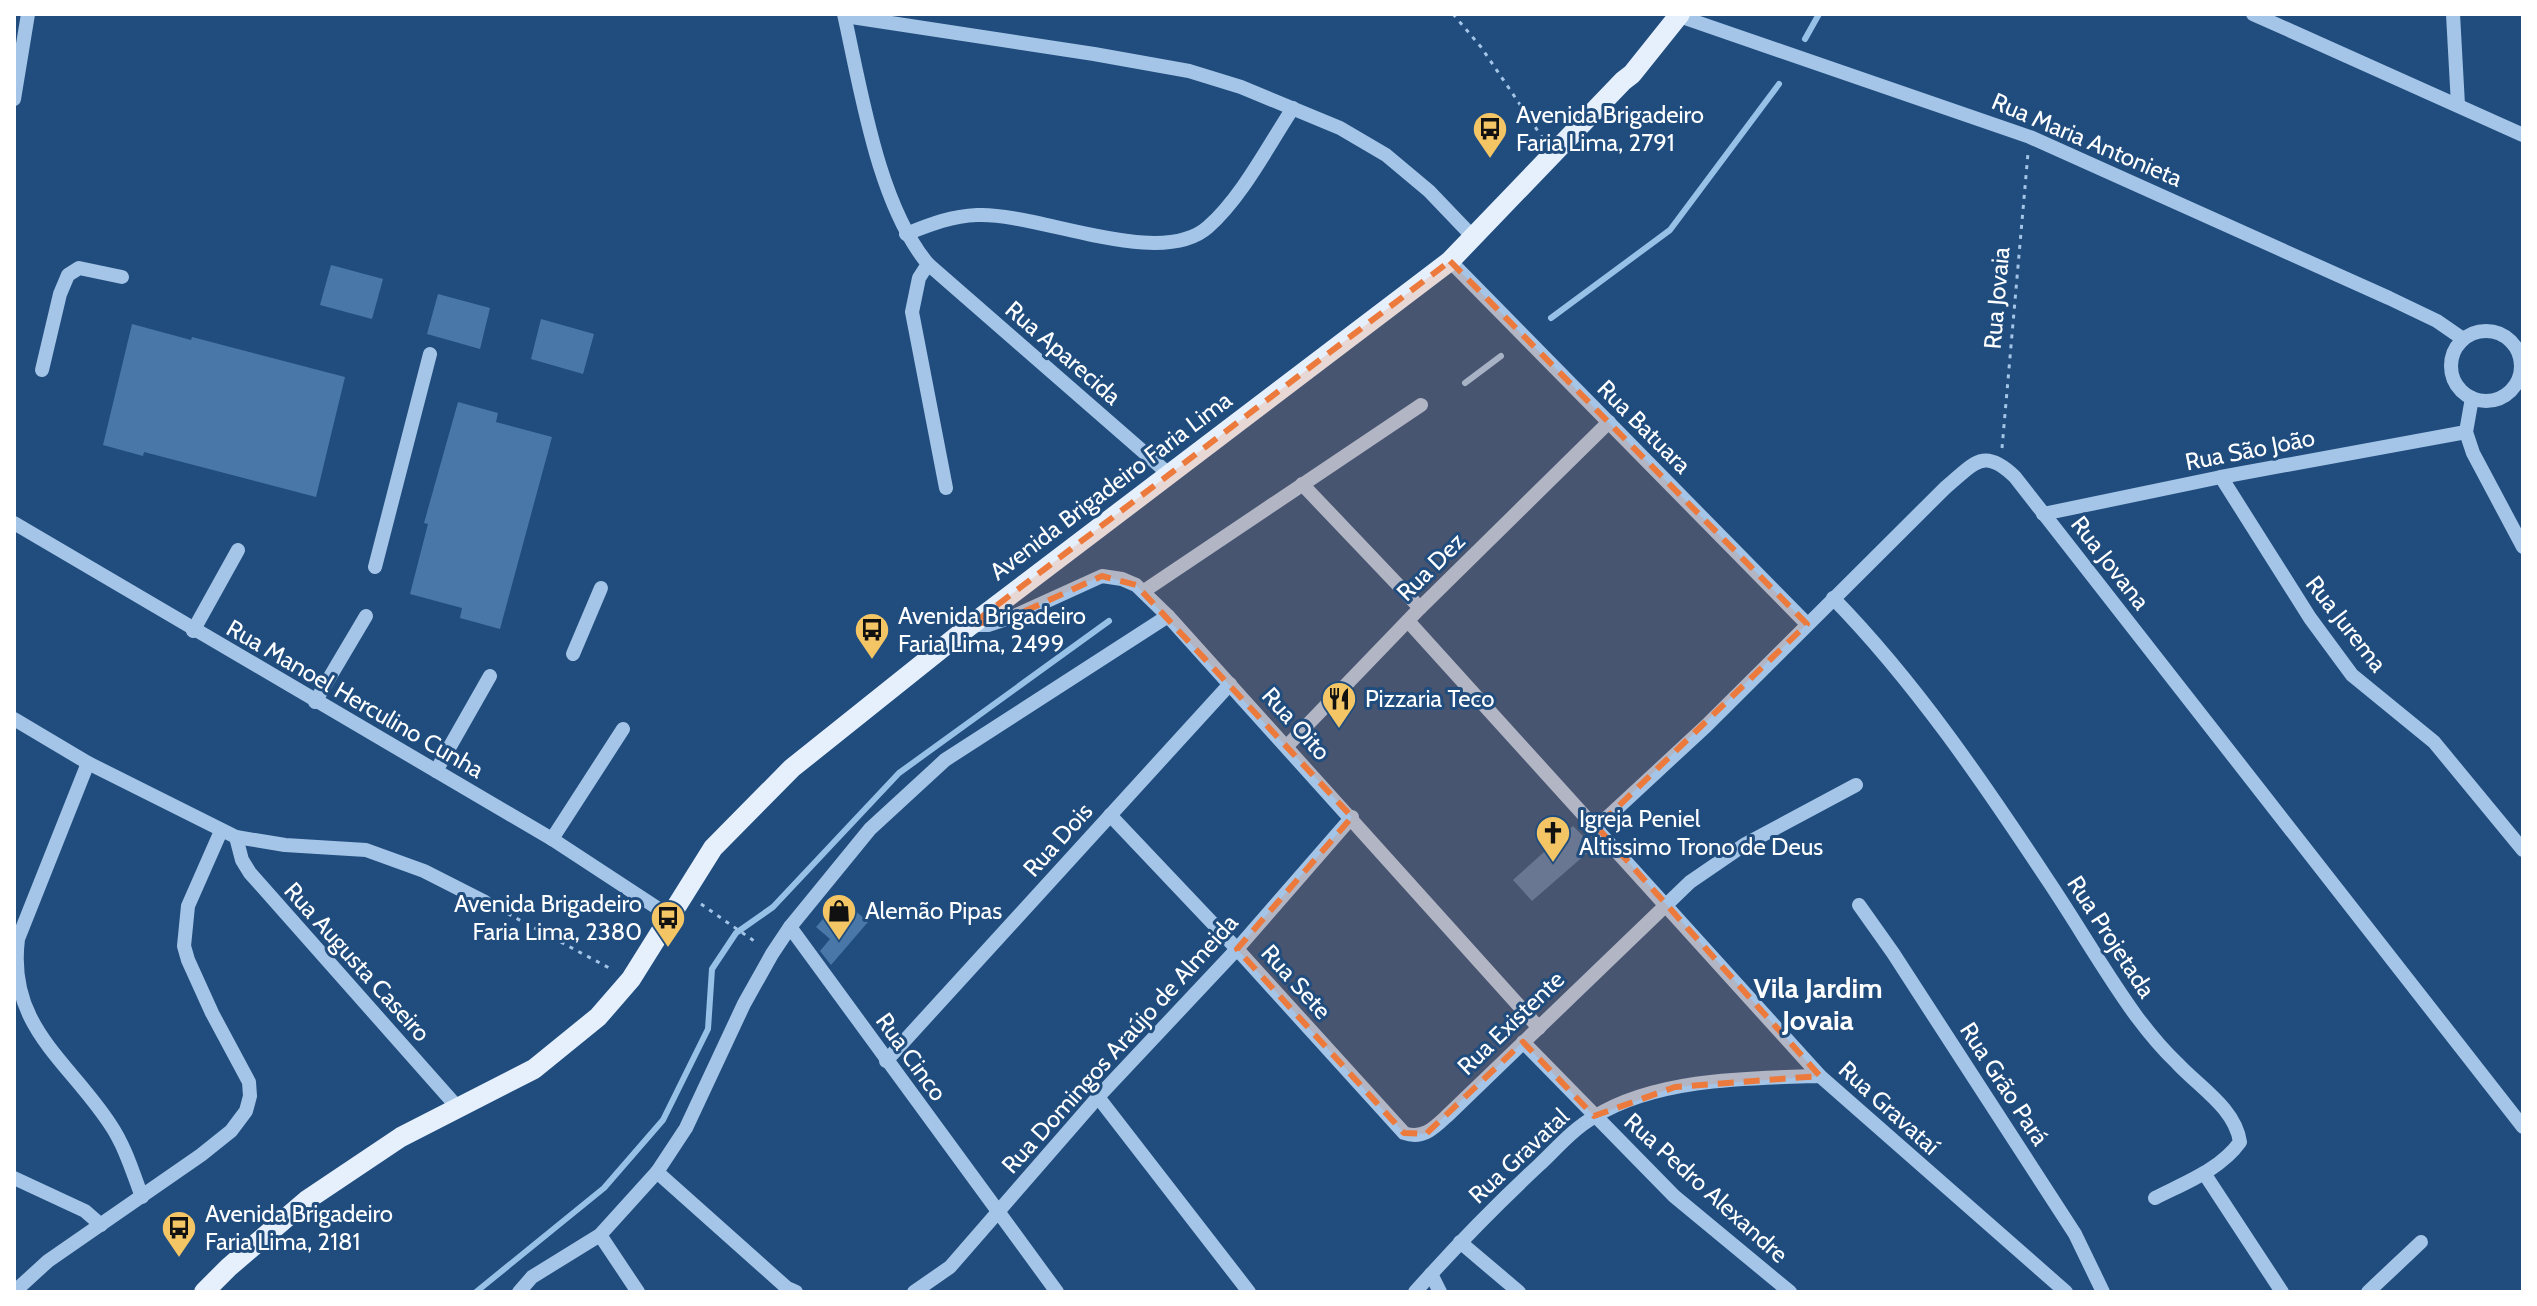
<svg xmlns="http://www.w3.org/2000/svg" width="2537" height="1306" viewBox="0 0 2537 1306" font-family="Cabin,sans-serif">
	<rect width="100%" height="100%" fill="#204d7e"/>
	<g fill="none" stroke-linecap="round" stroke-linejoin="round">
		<g stroke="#98c1e8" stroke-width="6">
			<polyline points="1805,39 1819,14"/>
			<polyline points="1551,318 1670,230 1779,84"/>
			<polyline points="1465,383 1501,356"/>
			<polyline points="476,1292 604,1188 663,1120 708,1029 712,969 736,933 773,907 899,773 1109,621"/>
		</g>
	</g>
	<g fill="#4977a8">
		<polygon points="331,265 383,279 372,319 320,305"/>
		<polygon points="438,294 490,308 480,349 427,334"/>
		<polygon points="541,319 594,334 583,374 531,359"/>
		<polygon points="132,324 191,340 192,337 345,377 316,497 144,452 143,456 103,445"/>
		<polygon points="458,402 498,413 496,422 552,437 500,629 460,618 462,608 410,594 428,524 424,523"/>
		<polygon points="1573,826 1594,847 1532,901 1513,880"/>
		<polygon points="841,898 868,922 831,965 820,951 830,939 816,927"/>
	</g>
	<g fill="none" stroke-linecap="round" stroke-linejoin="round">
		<g stroke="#a4c5e7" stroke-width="3" stroke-dasharray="4 6" stroke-linecap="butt">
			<polyline points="1453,14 1481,47 1542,137"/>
			<polyline points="2002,448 2028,153"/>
			<polyline points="701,904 757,943"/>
			<polyline points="499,909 613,970"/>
		</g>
		<g stroke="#a4c5e7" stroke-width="14">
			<path d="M 844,14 C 861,90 878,204 928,264 L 919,278 L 912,312 L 946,488"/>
			<polyline points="2253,14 2523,135"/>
			<polyline points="2453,14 2458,105"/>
			<polyline points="845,16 1094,54 1189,71 1241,87 1340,128 1386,155 1429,191 1474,238"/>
			<polyline points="1679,16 2030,137 2389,298 2437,321 2463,339"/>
			<polyline points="14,99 28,14"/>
			<path d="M 906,234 C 929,225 951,216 977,215 C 1037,212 1160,270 1208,227 C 1242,197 1268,146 1293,108"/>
			<polyline points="1450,261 1807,624"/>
			<polyline points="928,264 1170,475"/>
			<circle cx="2486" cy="366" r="35"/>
			<polyline points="42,370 60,294 68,275 79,268 122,277"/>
			<polyline points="2472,398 2466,432 2473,453 2523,547"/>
			<polyline points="2221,477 2310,618 2352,675 2434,742 2523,850"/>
			<polyline points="1302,484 1420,608"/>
			<polyline points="2043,514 2221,477 2466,432"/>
			<polyline points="14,523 552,839 671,917"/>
			<polyline points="375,567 430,354"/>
			<polyline points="1144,591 1421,405"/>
			<path d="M 1833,598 C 1915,682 1983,782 2047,879 C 2078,925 2105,973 2137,1017 C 2149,1033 2162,1049 2177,1063 C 2199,1087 2235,1108 2240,1142 C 2220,1170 2184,1183 2155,1198"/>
			<polyline points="1408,621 1820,1076 2066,1292"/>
			<polyline points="971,625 988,625 1012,617 1102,576 1122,579 1136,585 1168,616 1539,1028"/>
			<polyline points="193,631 238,550"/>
			<polyline points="573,654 601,588"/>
			<polyline points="315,702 366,616"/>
			<polyline points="14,719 88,763 236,837 285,845 366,850 424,871 485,902"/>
			<polyline points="1287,746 1420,608 1609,422"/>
			<path d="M 88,763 L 18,939 C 7,1026 68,1060 110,1124 C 125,1146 133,1173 142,1197"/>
			<polyline points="436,771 490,676"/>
			<path d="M 1110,815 L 1237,949 L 1404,1133 C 1424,1140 1435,1127 1449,1114 L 1690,882 L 1744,845 L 1856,785"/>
			<path d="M 1597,827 L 1706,726 L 1945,488 C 1974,464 1983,446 2015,477 L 2523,1127"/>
			<polyline points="236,837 242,860 250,873 459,1109"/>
			<polyline points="552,839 623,729"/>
			<polyline points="1859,905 1893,953 2075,1234 2103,1292"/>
			<polyline points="790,927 1057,1292"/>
			<polyline points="1523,1042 1674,1196 1790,1292"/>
			<polyline points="886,1061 1230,684"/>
			<polyline points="1098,1097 1249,1292"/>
			<polyline points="657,1172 787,1288 796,1292"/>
			<polyline points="2204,1173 2282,1292"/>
			<polyline points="14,1178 85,1211 101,1225"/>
			<polyline points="600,1235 638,1292"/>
			<polyline points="1460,1242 1519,1292"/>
			<polyline points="1431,1274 1440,1292"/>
			<polyline points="14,1292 48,1261 201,1155 231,1131 246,1111 250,1096 249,1082 212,1013 188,960 184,946 188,906 221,831"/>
			<polyline points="519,1292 532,1277 600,1235 657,1172 686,1128 744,1004 772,954 790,927 870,829 945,760 1168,616"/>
			<polyline points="914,1292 950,1267 1098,1097 1237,949 1352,817"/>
			<path d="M 1415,1292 C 1454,1248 1495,1206 1539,1165 C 1556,1149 1573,1129 1594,1117 C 1656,1078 1749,1078 1820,1076"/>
			<polyline points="2368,1292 2421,1242"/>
		</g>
		<polyline stroke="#e6f0fd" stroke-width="20" points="204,1292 229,1267 307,1200 401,1137 534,1069 598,1017 631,979 713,848 792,768 971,625 1450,261 1623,81 1632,74 1680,14"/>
	</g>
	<path fill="#ed7a3d" fill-opacity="0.2" stroke="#ed7a3d" stroke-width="6" stroke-dasharray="16 10" stroke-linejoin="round" d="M 1450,261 L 1807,624 L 1597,827 L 1820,1076 L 1675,1087 L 1594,1116 L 1523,1042 L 1426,1134 L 1404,1133 L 1237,949 L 1352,817 L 1136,585 L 1102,576 L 1012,617 L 971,625 Z"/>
	<defs>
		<symbol id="bus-pin" viewBox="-11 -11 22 30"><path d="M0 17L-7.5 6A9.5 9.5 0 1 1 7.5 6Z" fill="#f4c565" stroke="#204d7e"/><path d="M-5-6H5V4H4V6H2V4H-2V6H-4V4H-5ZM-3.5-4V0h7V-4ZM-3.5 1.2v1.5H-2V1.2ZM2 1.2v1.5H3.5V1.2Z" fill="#111"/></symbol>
		<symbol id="restaurant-pin" viewBox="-11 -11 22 30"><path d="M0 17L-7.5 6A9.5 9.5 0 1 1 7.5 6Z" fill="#f4c565" stroke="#204d7e"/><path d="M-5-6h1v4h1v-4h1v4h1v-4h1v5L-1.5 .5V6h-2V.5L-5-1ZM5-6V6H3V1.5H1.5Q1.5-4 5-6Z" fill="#111"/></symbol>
		<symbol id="church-pin" viewBox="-11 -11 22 30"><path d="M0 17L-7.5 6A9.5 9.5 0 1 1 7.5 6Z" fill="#f4c565" stroke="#204d7e"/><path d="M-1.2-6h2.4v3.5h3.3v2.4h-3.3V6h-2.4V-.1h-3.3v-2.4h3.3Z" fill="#111"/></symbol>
		<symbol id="shop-pin" viewBox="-11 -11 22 30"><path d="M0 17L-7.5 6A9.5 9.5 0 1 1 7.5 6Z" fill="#f4c565" stroke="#204d7e"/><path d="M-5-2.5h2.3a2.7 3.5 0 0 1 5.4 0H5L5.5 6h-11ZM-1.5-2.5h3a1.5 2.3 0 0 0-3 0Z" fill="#111"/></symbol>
	</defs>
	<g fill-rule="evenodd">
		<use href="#bus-pin" x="1470" y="109" width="40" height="54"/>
		<use href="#bus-pin" x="852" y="610" width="40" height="54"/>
		<use href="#restaurant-pin" x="1319" y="679" width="40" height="54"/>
		<use href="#church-pin" x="1533" y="813" width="40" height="54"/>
		<use href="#shop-pin" x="819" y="891" width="40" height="54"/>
		<use href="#bus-pin" x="648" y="898" width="40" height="54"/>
		<use href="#bus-pin" x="159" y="1208" width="40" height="54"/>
	</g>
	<g text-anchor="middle" stroke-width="6" stroke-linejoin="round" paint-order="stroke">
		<g font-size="24" fill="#fff" stroke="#204d7e" text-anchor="start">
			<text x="1516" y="123">Avenida Brigadeiro<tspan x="1516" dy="28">Faria Lima, 2791</tspan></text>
			<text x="898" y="624">Avenida Brigadeiro<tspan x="898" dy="28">Faria Lima, 2499</tspan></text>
			<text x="1365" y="707">Pizzaria Teco</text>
			<text x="1579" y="827">Igreja Peniel<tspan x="1579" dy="28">Altissimo Trono de Deus</tspan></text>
			<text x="642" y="912" text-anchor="end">Avenida Brigadeiro<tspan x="642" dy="28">Faria Lima, 2380</tspan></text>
			<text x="865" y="919">Alemão Pipas</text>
			<text x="205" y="1222">Avenida Brigadeiro<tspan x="205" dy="28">Faria Lima, 2181</tspan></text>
		</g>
		<g font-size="24" fill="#fff" stroke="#204d7e">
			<text transform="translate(2087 140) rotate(23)" y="8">Rua Maria Antonieta</text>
			<text transform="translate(1997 298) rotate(-85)" y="8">Rua Jovaia</text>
			<text transform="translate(1063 353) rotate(41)" y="8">Rua Aparecida</text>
			<text transform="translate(1644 427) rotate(45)" y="8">Rua Batuara</text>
			<text transform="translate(2250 450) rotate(-11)" y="8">Rua São João</text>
			<text transform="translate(1111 486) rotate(-37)" y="8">Avenida Brigadeiro Faria Lima</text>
			<text transform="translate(2110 563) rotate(52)" y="8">Rua Jovana</text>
			<text transform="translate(1431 567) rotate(-45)" y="8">Rua Dez</text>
			<text transform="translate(2346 624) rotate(52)" y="8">Rua Jurema</text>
			<text transform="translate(355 699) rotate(30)" y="8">Rua Manoel Herculino Cunha</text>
			<text transform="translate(1296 724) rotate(48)" y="8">Rua Oito</text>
			<text transform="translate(1058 840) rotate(-48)" y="8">Rua Dois</text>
			<text transform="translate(2111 937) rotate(57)" y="8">Rua Projetada</text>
			<text transform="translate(357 962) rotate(48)" y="8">Rua Augusta Caseiro</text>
			<text transform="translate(1296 982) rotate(48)" y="8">Rua Sete</text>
			<text transform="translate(1511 1023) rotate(-44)" y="8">Rua Existente</text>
			<text transform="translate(1120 1044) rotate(-48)" y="8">Rua Domingos Araújo de Almeida</text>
			<text transform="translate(911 1057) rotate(54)" y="8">Rua Cinco</text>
			<text transform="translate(2004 1084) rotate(57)" y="8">Rua Grão Pará</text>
			<text transform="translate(1889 1108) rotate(42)" y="8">Rua Gravataí</text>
			<text transform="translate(1519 1156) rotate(-43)" y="8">Rua Gravatal</text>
			<text transform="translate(1706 1188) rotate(42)" y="8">Rua Pedro Alexandre</text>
		</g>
		<g font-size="28" font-weight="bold" fill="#fff" stroke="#204d7e">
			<text x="1818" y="998">Vila Jardim<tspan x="1818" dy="32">Jovaia</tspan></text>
		</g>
	</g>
	<rect width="2537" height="1306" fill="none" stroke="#ffffff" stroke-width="32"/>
</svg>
